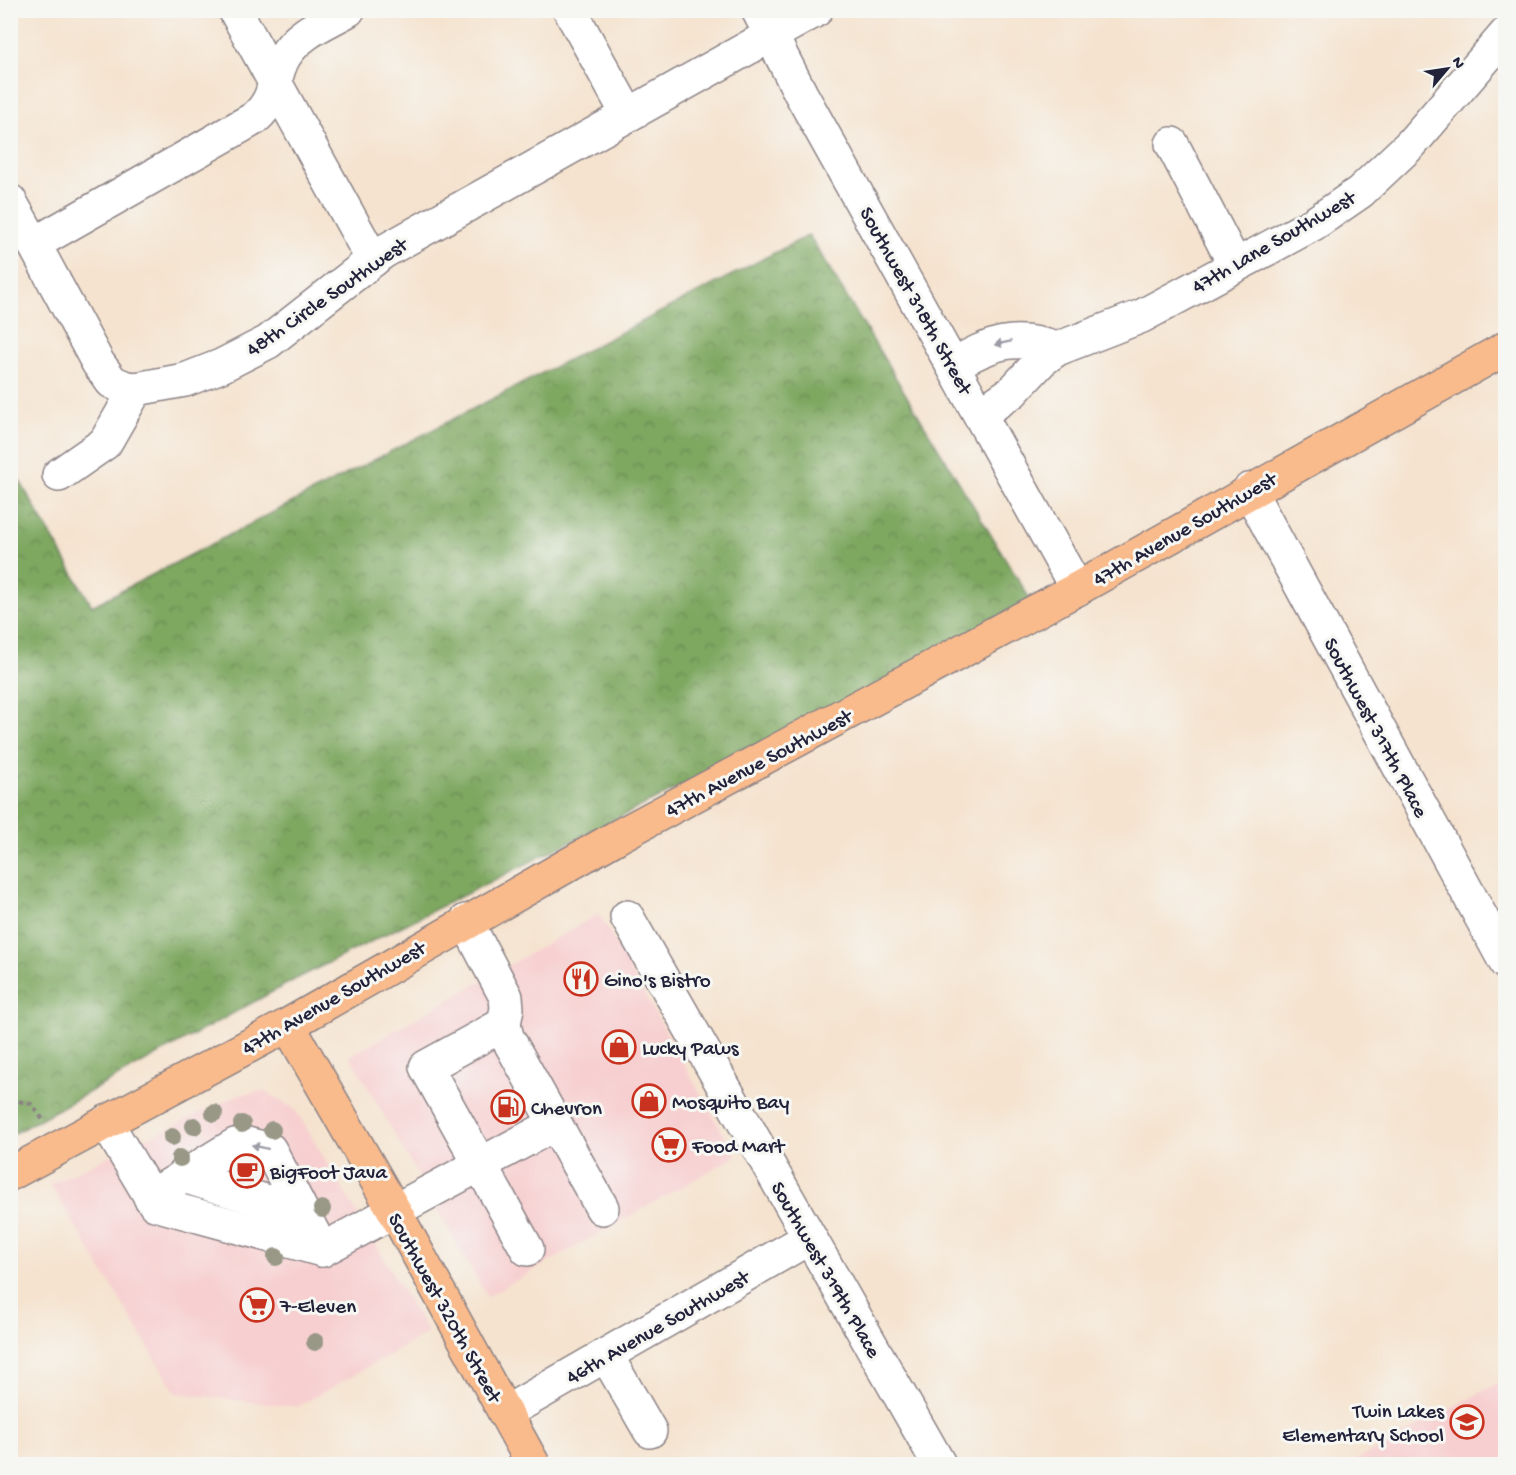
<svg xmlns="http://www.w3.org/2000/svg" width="1516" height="1475" viewBox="0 0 1516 1475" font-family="'Gochi Hand',sans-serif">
	<defs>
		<pattern id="forest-crowns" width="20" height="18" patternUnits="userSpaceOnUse" patternTransform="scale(1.5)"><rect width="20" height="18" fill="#7ea760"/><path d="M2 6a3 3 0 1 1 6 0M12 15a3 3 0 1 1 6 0" fill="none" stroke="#678850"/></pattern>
	</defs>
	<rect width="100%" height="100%" fill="#f6f6f2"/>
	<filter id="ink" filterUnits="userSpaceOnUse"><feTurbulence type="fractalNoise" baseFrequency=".0167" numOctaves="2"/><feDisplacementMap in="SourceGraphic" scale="12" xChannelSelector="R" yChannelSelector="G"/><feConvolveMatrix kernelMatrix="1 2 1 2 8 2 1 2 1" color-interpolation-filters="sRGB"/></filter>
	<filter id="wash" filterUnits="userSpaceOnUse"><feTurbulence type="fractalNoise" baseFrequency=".008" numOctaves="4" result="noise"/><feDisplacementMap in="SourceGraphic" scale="24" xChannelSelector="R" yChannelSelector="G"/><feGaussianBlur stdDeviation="1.35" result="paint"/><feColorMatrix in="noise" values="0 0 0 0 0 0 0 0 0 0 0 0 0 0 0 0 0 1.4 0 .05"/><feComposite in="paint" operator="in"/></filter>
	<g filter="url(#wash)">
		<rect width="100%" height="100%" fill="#f5e3cf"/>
		<g fill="#f7cfd0">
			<polygon points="599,914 736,1156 487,1297 350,1056"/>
			<polygon points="264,1091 295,1109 428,1333 297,1407 176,1393 50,1184 238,1095"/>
			<polygon points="1505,1379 1505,1464 1350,1464"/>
		</g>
		<polygon fill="url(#forest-crowns)" stroke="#50644e" stroke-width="1.5" points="809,235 1036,609 294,980 11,1135 10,464 92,606"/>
	</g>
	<g filter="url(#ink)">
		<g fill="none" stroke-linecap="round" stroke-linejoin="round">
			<defs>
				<g id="minor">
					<polyline points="235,10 373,260"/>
					<path d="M 348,10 C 325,23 298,33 284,57 C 271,80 279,96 255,118 L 34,244 L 98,363 L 112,382 L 126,388 L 136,389 L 185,380 L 221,366 L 268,342 L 383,252 L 816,10"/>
					<polyline points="570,10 628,115"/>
					<polyline points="758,10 801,94 1077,589"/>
					<polyline points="1172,144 1235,265"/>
					<polyline points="10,201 34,244"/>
					<path d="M 953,365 C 992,343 1013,334 1057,349"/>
					<polyline points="980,414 1012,392 1042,360 1057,349 1142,316 1315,223 1360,192 1411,144 1506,34"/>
					<polyline points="59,475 105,443 136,389"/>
					<polyline points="1249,490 1506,963"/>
					<polyline points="627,917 939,1464"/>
					<polyline points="466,921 506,997 507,1008 504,1024"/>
					<polyline points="106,1122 155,1204 322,1250 555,1124"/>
					<polyline points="183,1176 301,1212"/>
					<polyline points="150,1197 235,1145 247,1144 270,1150 322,1250"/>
					<polyline points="527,1249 426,1067 504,1024 507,1037 602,1208"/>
					<polyline points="606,1355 650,1431"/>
					<polyline points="505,1413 809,1238"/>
				</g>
				<g id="major">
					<polyline points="288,1025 395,1212 533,1464"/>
					<polyline points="10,1174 288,1025 617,837 1077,589 1506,348"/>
				</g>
			</defs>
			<use href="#minor" stroke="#8c8285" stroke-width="36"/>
			<use href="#major" stroke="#8c8285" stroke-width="36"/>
			<polyline stroke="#8c8285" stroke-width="4" stroke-dasharray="4.5 4.5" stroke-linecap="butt" points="10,1099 31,1104 44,1121"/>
			<use href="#minor" stroke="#fff" stroke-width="33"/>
			<use href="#major" stroke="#fabb8c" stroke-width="33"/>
		</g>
		<g fill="#999887">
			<circle cx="214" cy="1113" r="9"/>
			<circle cx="242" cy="1124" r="9"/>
			<circle cx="194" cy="1126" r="9"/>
			<circle cx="272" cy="1130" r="9"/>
			<circle cx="172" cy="1137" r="9"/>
			<circle cx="180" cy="1158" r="9"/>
			<circle cx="322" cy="1209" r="9"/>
			<circle cx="276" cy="1257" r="9"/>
			<circle cx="315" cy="1342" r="9"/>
		</g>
		<defs><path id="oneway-solid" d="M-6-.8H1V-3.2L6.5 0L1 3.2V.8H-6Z" transform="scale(1.5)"/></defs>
		<g fill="#9c9ca7">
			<use href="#oneway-solid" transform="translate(1003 343) rotate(168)"/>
			<use href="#oneway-solid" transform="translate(260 1147) rotate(-166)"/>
		</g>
	</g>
	<defs>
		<symbol id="restaurant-ring" viewBox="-11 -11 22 22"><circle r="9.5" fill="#f6f6f2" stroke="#c8321e" stroke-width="1.5"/><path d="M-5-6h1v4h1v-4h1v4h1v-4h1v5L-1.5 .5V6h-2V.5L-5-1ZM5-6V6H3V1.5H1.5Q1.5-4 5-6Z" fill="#c8321e"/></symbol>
		<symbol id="shop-ring" viewBox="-11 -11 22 22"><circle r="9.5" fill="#f6f6f2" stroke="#c8321e" stroke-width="1.5"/><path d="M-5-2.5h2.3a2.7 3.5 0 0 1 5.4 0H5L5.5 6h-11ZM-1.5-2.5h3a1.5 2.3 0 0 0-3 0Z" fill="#c8321e"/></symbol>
		<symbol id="fuel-ring" viewBox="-11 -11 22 22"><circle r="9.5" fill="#f6f6f2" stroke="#c8321e" stroke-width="1.5"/><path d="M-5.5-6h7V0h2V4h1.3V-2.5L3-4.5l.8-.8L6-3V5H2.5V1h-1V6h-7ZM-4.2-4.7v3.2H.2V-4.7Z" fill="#c8321e"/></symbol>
		<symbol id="supermarket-ring" viewBox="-11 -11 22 22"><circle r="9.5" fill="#f6f6f2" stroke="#c8321e" stroke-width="1.5"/><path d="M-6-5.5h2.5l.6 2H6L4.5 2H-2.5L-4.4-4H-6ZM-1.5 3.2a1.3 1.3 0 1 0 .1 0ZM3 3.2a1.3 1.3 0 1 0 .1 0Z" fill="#c8321e"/></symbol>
		<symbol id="cafe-ring" viewBox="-11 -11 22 22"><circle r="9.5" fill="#f6f6f2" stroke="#c8321e" stroke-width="1.5"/><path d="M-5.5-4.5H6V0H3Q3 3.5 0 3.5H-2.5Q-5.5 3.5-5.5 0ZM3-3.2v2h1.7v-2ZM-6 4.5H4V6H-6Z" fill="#c8321e"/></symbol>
		<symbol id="school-ring" viewBox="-11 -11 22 22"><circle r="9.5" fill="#f6f6f2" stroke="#c8321e" stroke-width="1.5"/><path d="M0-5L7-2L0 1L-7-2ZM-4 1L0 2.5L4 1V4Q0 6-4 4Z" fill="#c8321e"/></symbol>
	</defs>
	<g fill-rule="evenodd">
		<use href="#restaurant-ring" x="562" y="960" width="38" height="38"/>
		<use href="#shop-ring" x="600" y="1028" width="38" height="38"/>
		<use href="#shop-ring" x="630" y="1082" width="38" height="38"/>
		<use href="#fuel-ring" x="489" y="1088" width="38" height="38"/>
		<use href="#supermarket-ring" x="650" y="1126" width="38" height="38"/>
		<use href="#cafe-ring" x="228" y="1152" width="38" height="38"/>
		<use href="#supermarket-ring" x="238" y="1286" width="38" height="38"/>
		<use href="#school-ring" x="1448" y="1403" width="38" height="38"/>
	</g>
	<g text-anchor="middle" stroke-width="6" stroke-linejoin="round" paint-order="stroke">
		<g font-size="21" fill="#22223b" stroke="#f6f6f2">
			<text transform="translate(1273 241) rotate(-30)" y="7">47th Lane Southwest</text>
			<text transform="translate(326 296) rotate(-35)" y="7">48th Circle Southwest</text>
			<text transform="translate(917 300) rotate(61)" y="7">Southwest 318th Street</text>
			<text transform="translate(1184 528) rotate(-30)" y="7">47th Avenue Southwest</text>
			<text transform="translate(1377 727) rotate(62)" y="7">Southwest 317th Place</text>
			<text transform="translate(758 762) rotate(-28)" y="7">47th Avenue Southwest</text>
			<text transform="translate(333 997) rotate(-30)" y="7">47th Avenue Southwest</text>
			<text transform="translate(827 1269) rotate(60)" y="7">Southwest 319th Place</text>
			<text transform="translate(446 1307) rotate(61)" y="7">Southwest 320th Street</text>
			<text transform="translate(657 1326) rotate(-30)" y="7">46th Avenue Southwest</text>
		</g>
		<g font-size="21" fill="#22223b" stroke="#f6f6f2" text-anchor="start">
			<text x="604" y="986">Gino's Bistro</text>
			<text x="642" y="1054">Lucky Paws</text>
			<text x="672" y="1108">Mosquito Bay</text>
			<text x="531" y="1114">Chevron</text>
			<text x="692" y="1152">Food Mart</text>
			<text x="270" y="1178">BigFoot Java</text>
			<text x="280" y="1312">7-Eleven</text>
			<text x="1444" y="1417" text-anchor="end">Twin Lakes<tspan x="1444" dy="24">Elementary School</tspan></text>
		</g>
	</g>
	<rect width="1516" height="1475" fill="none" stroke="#f6f6f2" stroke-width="36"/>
	<g transform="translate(1447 69) rotate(61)" stroke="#f6f6f2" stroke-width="4.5" paint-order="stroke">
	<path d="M0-4.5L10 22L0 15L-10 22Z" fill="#22223b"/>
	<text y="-9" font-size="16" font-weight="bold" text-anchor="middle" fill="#22223b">N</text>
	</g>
</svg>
